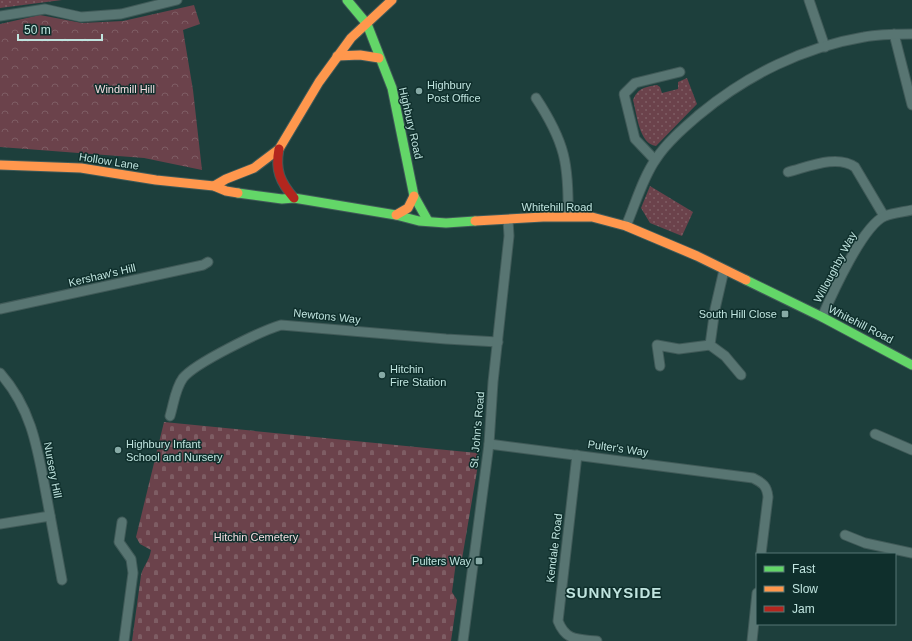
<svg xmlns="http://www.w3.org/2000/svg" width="912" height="641" viewBox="0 0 912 641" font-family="Helvetica,sans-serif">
	<defs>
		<pattern id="grass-dots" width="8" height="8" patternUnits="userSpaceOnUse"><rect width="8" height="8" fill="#6b424b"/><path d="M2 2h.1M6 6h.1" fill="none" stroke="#7e5d64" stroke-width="1.8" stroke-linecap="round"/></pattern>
		<pattern id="forest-crowns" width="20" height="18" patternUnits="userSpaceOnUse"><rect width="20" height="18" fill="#6b424b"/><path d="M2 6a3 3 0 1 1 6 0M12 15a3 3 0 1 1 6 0" fill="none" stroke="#7e5d64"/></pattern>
		<pattern id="cemetery-stones" width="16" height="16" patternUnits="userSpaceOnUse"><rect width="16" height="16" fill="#6b424b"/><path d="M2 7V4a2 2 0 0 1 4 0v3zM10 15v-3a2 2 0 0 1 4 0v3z" fill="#7e5d64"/></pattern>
	</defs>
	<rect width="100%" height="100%" fill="#1d3f3c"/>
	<g fill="url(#grass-dots)">
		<polygon points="0,0 62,0 0,8"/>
		<path d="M 687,78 L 697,104 L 656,146 C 639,144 637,114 633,100 C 638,88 645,87 657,85 L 660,87 L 662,93 L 678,89 L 678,82 Z"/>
		<polygon points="650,186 693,212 682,236 650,223 641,208"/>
	</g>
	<polygon fill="url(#forest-crowns)" points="194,5 200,24 183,30 193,90 202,170 144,158 0,147 0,24 40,15 82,23 123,21"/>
	<path fill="url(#cemetery-stones)" d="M 164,422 L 477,453 L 479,459 L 462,559 L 456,562 L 452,592 L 457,600 L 451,641 L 132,641 L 141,575 C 144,564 149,562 151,550 L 140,544 L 136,537 Z"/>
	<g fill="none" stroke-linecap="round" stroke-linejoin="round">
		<defs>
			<g id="street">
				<polyline points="809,0 825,47"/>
				<polyline points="0,16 45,9 81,17 121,14 177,0"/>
				<polyline points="894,34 912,105"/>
				<path d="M 536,98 C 565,142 569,164 568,216"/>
				<polyline points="655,160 635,139 624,94 635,83 680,72"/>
				<path d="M 788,172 C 808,167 837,154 855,167 L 884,216"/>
				<path d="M 626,226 C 635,205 643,177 656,159 C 667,142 685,127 700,114 C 747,75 804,47 864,37 C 879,34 896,34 912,34"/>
				<polyline points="724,270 715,309 710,345 725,356 741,375"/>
				<polyline points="0,309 203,265 208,262"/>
				<path d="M 822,317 C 832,294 863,225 885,216 C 893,213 903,212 912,210"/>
				<polyline points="660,366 657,345 679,349 710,345"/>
				<path d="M 0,373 C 33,410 38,452 47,499 C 52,526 57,553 62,580"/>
				<path d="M 170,416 C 174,403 175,389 183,378 C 195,363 261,331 281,325 L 446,339 L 498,342"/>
				<polyline points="875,434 912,450"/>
				<path d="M 489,444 L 753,478 C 763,483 767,486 768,497 L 761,554"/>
				<path d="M 577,455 L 558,621 C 566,641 577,639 597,641"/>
				<polyline points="122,522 119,542 131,559 133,573 124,641"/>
				<polyline points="0,524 50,516"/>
				<polyline points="845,535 865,543 912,553"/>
				<polyline points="463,641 489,444 493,382 509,236 508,220"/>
				<polyline points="752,641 757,593"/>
			</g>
			<g id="fast">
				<polyline points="347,0 367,24 392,88 414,196 428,221"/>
				<polyline points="238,193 282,199 294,198 396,215 419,221 446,223 475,221"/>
				<polyline points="746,280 822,317 912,365"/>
			</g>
			<g id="slow">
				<polyline points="337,56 360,55 379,58"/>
				<polyline points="0,165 81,168 156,180 214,186 226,191 238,193"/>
				<polyline points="214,186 226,179 254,168 279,149 319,82 351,38 392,0"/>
				<polyline points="396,215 408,208 414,196"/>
				<polyline points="475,221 543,217 592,217 626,226 697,256 746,280"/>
			</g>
			<path id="jam" d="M 279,149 C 275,170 280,182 294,198"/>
		</defs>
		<use href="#street" stroke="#405a58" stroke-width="11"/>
		<use href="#fast" stroke="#405a58" stroke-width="11"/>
		<use href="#slow" stroke="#405a58" stroke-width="11"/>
		<use href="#jam" stroke="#405a58" stroke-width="11"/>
		<use href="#street" stroke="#587572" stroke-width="9"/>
		<use href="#fast" stroke="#63d668" stroke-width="9"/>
		<use href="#slow" stroke="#ff974d" stroke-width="9"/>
		<use href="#jam" stroke="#b3261e" stroke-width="9"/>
	</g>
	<g fill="#87aaa6" stroke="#0f2f2c" stroke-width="1.5">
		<circle cx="419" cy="91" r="4"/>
		<rect x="781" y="310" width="8" height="8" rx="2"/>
		<circle cx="382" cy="375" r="4"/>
		<circle cx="118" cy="450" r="4"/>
		<rect x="475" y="557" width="8" height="8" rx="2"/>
	</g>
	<g text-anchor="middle" stroke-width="3" stroke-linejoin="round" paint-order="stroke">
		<g font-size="11" fill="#c0e4df" stroke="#0f2f2c" text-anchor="start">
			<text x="427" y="89">Highbury<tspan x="427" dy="13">Post Office</tspan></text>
			<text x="777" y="318" text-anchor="end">South Hill Close</text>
			<text x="390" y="373">Hitchin<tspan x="390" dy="13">Fire Station</tspan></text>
			<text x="126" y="448">Highbury Infant<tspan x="126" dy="13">School and Nursery</tspan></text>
			<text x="471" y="565" text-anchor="end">Pulters Way</text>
		</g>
		<g font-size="11" fill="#f5dde1" stroke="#0f2f2c">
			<text x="125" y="93">Windmill Hill</text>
			<text x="256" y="541">Hitchin Cemetery</text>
		</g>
		<g font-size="11" fill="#c0e4df" stroke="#0f2f2c">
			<text transform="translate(411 123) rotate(77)" y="4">Highbury Road</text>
			<text transform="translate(109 161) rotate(9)" y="4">Hollow Lane</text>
			<text x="557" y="211">Whitehill Road</text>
			<text transform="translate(835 267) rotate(-62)" y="4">Willoughby Way</text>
			<text transform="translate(102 275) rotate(-13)" y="4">Kershaw's Hill</text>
			<text transform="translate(327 316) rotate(6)" y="4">Newtons Way</text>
			<text transform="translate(861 324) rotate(27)" y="4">Whitehill Road</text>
			<text transform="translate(477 430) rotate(-85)" y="4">St. John's Road</text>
			<text transform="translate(618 448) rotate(8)" y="4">Pulter's Way</text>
			<text transform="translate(53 470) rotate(79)" y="4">Nursery Hill</text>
			<text transform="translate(554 548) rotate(-83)" y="4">Kendale Road</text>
		</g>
		<g font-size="15" font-weight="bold" letter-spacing="1" fill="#c0e4df" stroke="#0f2f2c">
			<text x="614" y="598">SUNNYSIDE</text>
		</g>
	</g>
	<rect x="756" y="553" width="140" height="72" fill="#0f2f2c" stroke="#567774"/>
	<rect x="764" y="566" width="20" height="6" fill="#63d668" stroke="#567774"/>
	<text x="792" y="573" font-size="12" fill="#c0e4df">Fast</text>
	<rect x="764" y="586" width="20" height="6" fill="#ff974d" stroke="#567774"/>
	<text x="792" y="593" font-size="12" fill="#c0e4df">Slow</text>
	<rect x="764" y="606" width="20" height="6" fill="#b3261e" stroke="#567774"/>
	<text x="792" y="613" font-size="12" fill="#c0e4df">Jam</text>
	<path d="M18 34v6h84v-6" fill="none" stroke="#c0e4df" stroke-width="2"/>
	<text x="24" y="34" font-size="12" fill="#c0e4df" stroke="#0f2f2c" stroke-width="3" paint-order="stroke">50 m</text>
</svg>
